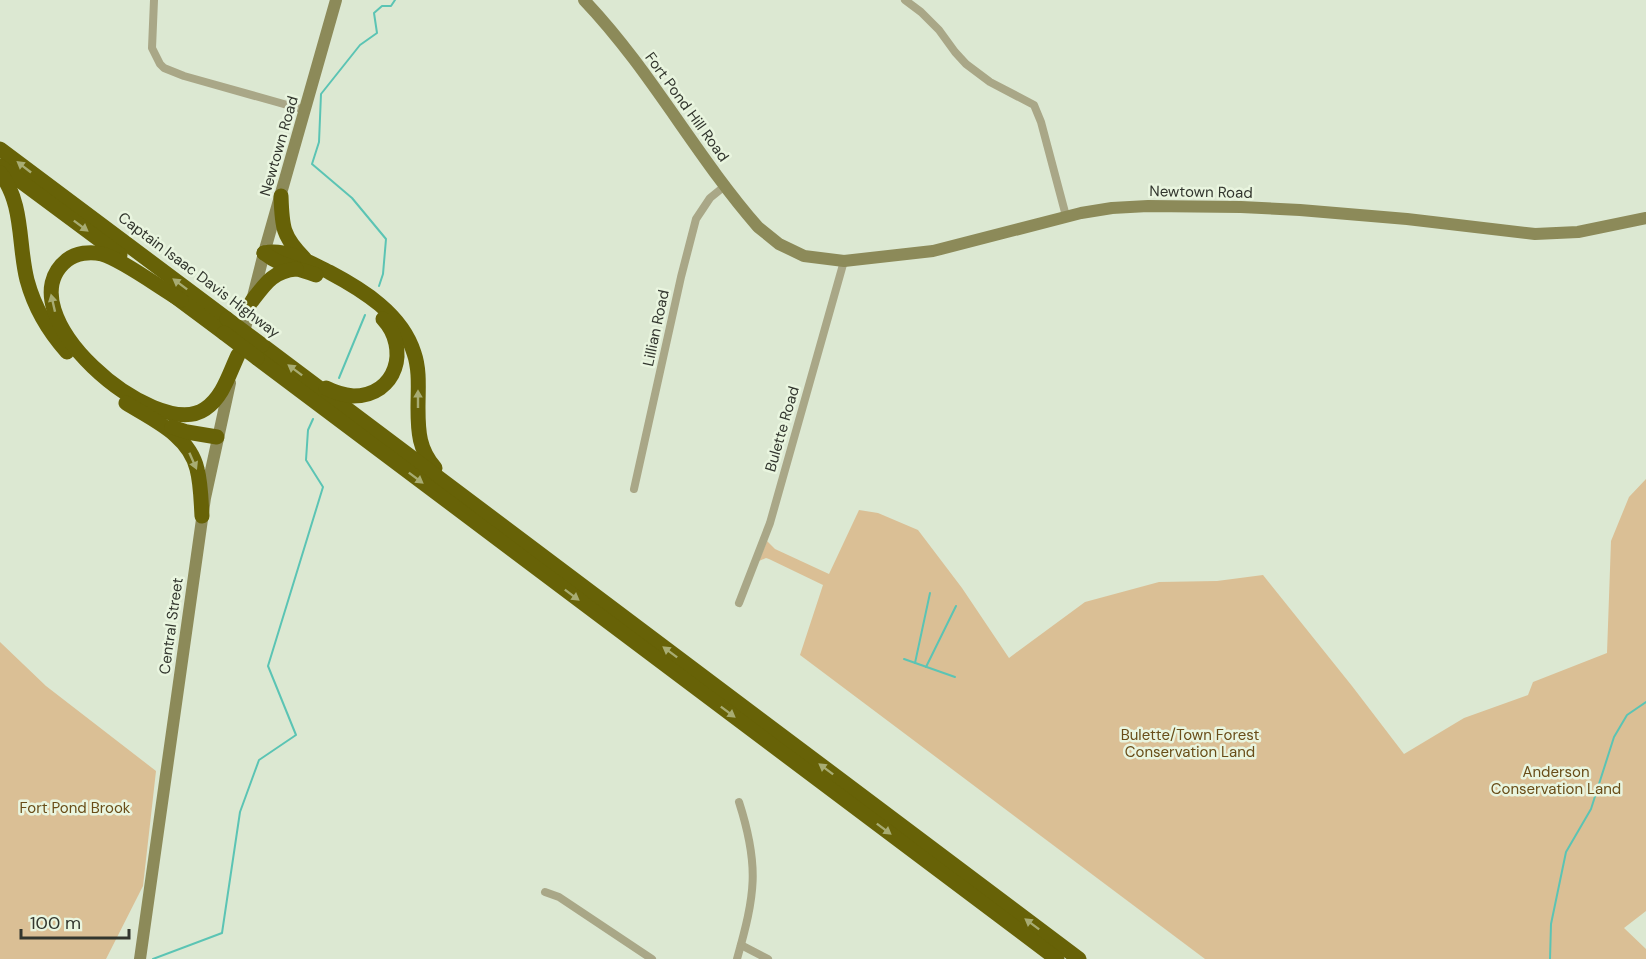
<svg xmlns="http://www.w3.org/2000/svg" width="1646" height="959" viewBox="0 0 1646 959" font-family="'DM Sans',sans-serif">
	<rect width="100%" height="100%" fill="#dce8d2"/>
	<g fill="#dabf95">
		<polygon points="1646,479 1646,911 1624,928 1646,949 1646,959 1205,959 800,655 823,585 769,559 766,558 759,561 767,541 775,549 829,574 859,510 878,513 918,530 962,588 1009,658 1085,602 1159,582 1217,581 1263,575 1352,686 1404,754 1464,718 1528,695 1533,682 1607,653 1611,541 1629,497"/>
		<polygon points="0,642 46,686 156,771 143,886 106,959 0,959"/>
	</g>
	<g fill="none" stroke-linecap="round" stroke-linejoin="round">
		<g stroke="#5bc4b4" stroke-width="2">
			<polyline points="379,286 383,274 386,239 352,198 312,164 319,142 321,94 360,45 377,33 374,13 382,6 391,6 395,0"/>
			<polyline points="339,378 365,315"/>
			<polyline points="904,659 955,677"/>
			<polyline points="915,663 930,593"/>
			<polyline points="926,667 956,606"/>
			<polyline points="153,959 222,933 240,812 259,760 296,735 268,666 323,487 306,460 308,430 313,419"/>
			<polyline points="1550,959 1551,924 1566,852 1591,809 1614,737 1627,715 1646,702"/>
		</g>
		<g stroke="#a9a787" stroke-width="8">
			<polyline points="154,0 152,48 160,64 164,68 184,76 305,110"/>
			<polyline points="905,0 921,12 939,30 955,52 966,64 990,82 1034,105 1041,122 1066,216"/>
			<polyline points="634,489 681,277 696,219 710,198 726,185"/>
			<polyline points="739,603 770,523 844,261"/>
			<polyline points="545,892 559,897 652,959"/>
			<polyline points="741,945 768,959"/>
			<path d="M 737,959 C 755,895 760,867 739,802"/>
		</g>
		<g stroke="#8c8a59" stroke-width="12">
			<path d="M 584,0 C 650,69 695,155 758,227 L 779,244 L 804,256 L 844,261 L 933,251 L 1081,213 L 1112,208 L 1148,206 L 1241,207 L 1300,210 L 1407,219 L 1535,234 L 1578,232 L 1646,218"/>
			<polyline points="242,340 264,253 336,0"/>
			<polyline points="140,959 205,498 230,383"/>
		</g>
		<g stroke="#676207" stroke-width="15">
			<polyline points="0,149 227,319"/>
			<polyline points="0,166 120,255"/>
			<path d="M 0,173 C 24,203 18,245 27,280 C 34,306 49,332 67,352"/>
			<path d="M 281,196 C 282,226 282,236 304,258"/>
			<path d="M 264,253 C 287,248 310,263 329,272 C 363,290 402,314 414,353 C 420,370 418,390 418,408 C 418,432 419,450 435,468"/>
			<path d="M 264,253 C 280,266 297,268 316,275"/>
			<polyline points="173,295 224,333"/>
			<path d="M 181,300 C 160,288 123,260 102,254 C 90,251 76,253 67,260 C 2,312 155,443 205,409 C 223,397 229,374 238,355"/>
			<path d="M 252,301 C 265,284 273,271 296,269"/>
			<polyline points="262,345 1079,959"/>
			<polyline points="257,358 1057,959"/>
			<path d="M 326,388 C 334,392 344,395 353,396 C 397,396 410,348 383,319"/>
			<path d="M 126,403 C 153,420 189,435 197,469 C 201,484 201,501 202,516"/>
			<polyline points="172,427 187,432 217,437"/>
		</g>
		<g stroke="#676207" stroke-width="15">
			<polyline points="227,319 262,345"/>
			<polyline points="224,333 257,358"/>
		</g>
	</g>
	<defs><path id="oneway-solid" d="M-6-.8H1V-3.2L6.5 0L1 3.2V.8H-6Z" transform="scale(1.5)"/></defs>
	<g fill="#a8ac73">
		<use href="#oneway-solid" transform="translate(24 167) rotate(-142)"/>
		<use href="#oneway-solid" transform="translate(81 226) rotate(37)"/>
		<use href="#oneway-solid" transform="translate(180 284) rotate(-143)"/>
		<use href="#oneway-solid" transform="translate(53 303) rotate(-103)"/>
		<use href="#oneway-solid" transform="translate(295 370) rotate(-143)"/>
		<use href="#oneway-solid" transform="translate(418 399) rotate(-90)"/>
		<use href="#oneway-solid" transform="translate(193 461) rotate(66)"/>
		<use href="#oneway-solid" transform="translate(416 478) rotate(37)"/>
		<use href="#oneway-solid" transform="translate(572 595) rotate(37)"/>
		<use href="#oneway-solid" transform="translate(670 652) rotate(-143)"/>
		<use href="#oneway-solid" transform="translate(728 712) rotate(37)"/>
		<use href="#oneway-solid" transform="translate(826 769) rotate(-143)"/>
		<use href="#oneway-solid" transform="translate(884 829) rotate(37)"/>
		<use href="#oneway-solid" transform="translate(1032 924) rotate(-143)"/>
	</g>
	<g text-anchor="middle" stroke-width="5" stroke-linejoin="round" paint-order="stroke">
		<g font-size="15" fill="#32362e" stroke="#e9f5df">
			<text transform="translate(687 107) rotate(54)" y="5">Fort Pond Hill Road</text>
			<text transform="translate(279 146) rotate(-74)" y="5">Newtown Road</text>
			<text transform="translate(1201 192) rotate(1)" y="5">Newtown Road</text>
			<text transform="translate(199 275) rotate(37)" y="5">Captain Isaac Davis Highway</text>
			<text transform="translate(656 328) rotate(-78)" y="5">Lillian Road</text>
			<text transform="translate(782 429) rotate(-74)" y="5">Bulette Road</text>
			<text transform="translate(171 626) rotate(-82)" y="5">Central Street</text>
		</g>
		<g font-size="15" fill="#694d18" stroke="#e9f5df">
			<text x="1190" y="740">Bulette/Town Forest<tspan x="1190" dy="17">Conservation Land</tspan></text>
			<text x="1556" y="777">Anderson<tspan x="1556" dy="17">Conservation Land</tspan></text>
			<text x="75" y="813">Fort Pond Brook</text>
		</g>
	</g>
	<path d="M21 929v9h108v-9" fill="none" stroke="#32362e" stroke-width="3"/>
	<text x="30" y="929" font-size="18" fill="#32362e" stroke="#e9f5df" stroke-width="4.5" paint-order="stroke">100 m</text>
</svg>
